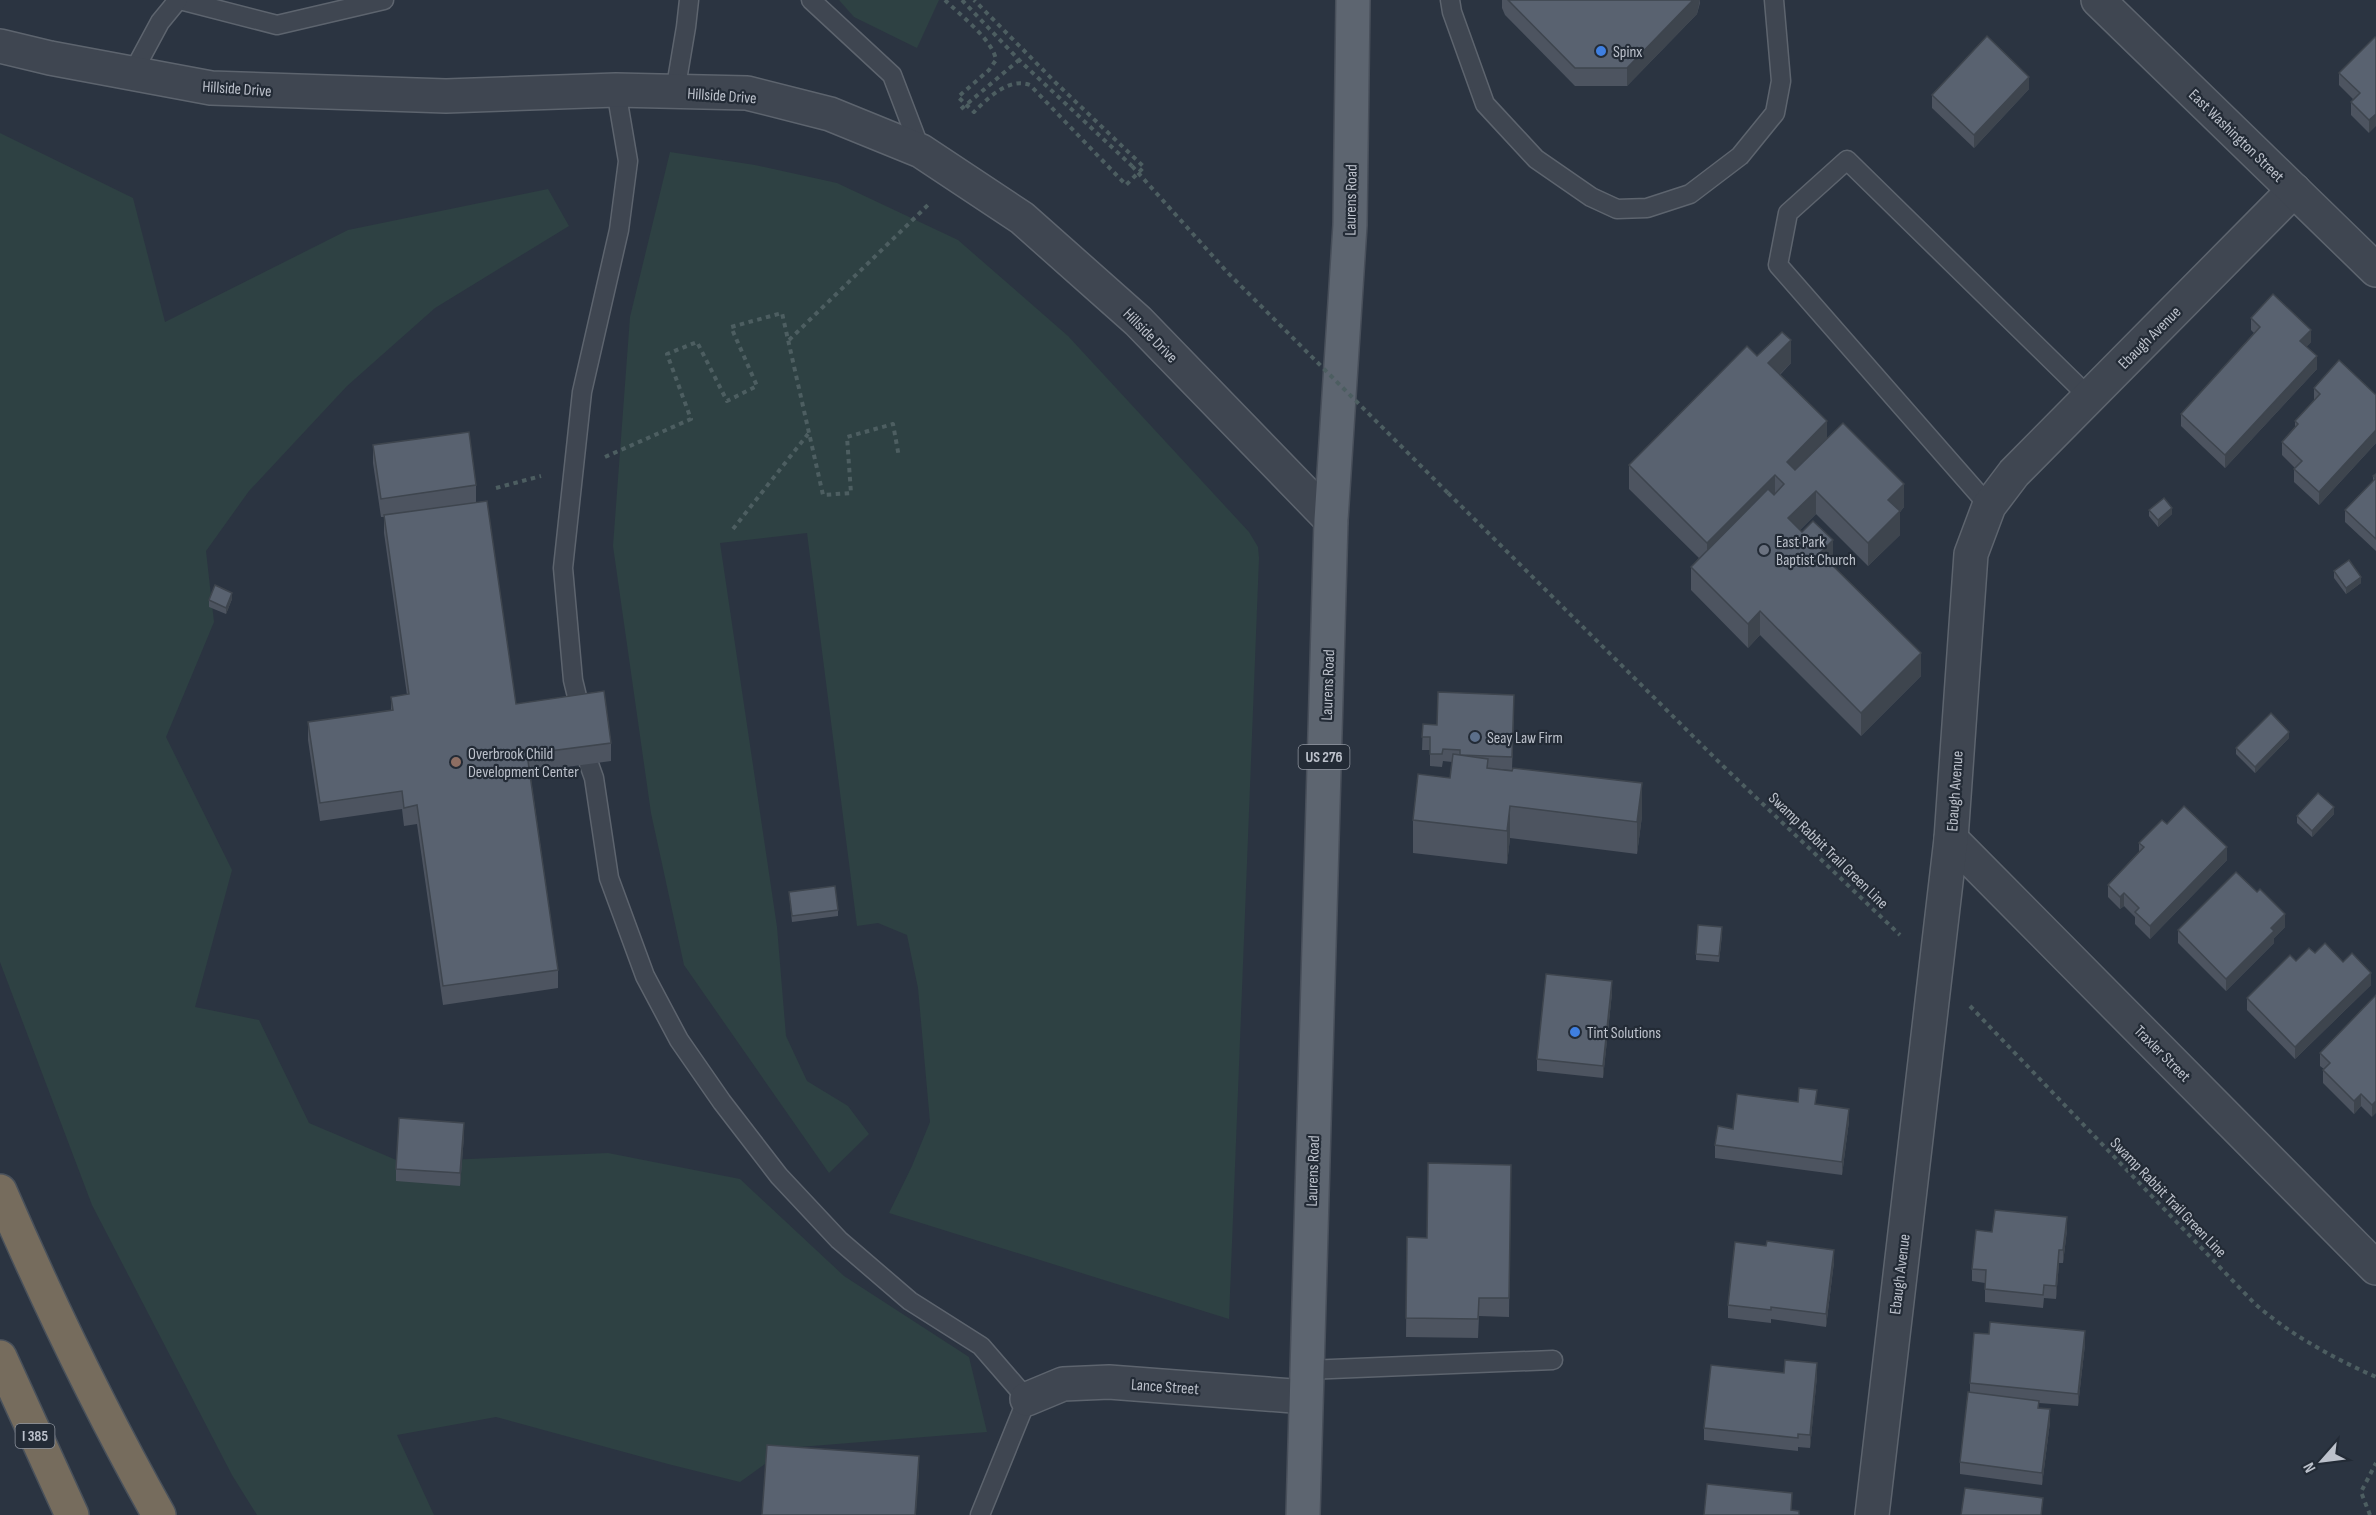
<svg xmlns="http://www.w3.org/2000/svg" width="2376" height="1515" viewBox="0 0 2376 1515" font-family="'Sofia Sans Condensed',sans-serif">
	<rect width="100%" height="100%" fill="#2b3441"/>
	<g fill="#2e4143">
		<polygon points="839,0 939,0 917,48 854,17"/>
		<polygon points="0,133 133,198 165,322 348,230 548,189 569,226 435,308 347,386 249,491 206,551 214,622 166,737 232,870 195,1007 259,1020 309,1123 401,1162 608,1153 740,1179 844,1276 969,1357 987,1432 787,1448 740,1482 668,1464 496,1417 397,1435 434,1515 257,1515 232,1475 92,1205 0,962"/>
		<polygon points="670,152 755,165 837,183 958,240 1068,336 1249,532 1258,547 1259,558 1229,1319 889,1213 912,1166 930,1122 918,988 907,935 878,923 857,926 807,533 720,543 777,927 786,1036 807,1081 848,1106 869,1134 829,1173 684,965 651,813 613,546 630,317"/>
	</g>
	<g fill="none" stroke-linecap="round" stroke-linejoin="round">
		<defs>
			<g id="service">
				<polyline points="180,0 277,25 384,0"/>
				<polyline points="811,0 892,75 921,151"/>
				<polyline points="1450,0 1452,12 1485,104 1536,159 1591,197 1617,209 1647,208 1690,194 1740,156 1775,113 1781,81 1774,0"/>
				<polyline points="132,74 160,22 178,0"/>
				<polyline points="675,92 686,27 689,0"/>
				<polyline points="1989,506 1778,265 1788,213 1847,160 2089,397"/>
				<polyline points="581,713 573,680 563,568 582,392 619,230 628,161 616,90"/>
				<polyline points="589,764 594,778 609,878 645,976 679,1040 722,1102 779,1176 839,1240 910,1301 981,1346 1027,1399 980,1515"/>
				<polyline points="1307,1370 1553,1360"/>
			</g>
			<g id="minor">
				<polyline points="1951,839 2376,1268"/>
				<polyline points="1027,1399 1063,1384 1109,1382 1306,1397"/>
				<polyline points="1872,1515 1951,839 1971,554 1989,506 2014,473 2294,190"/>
			</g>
			<g id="tertiary">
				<polyline points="2098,0 2376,270"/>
				<polyline points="0,46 50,58 211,88 446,96 616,90 747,93 830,114 921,151 1022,218 1138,321 1331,520"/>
			</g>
			<polyline id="primary" points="1303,1515 1331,520 1350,225 1353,0"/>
			<g id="motorway">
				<path d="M 0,1191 C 48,1302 100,1410 159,1515"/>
				<polyline points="0,1357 72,1515"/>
			</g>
		</defs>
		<use href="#service" stroke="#5d646e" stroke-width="21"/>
		<use href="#minor" stroke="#5d646e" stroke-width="36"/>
		<use href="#tertiary" stroke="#5d646e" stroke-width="36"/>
		<use href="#primary" stroke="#484f5a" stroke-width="36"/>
		<use href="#motorway" stroke="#49515b" stroke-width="36"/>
		<g stroke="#4d5e61" stroke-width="4" stroke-dasharray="4.5 4.5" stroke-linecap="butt">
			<path d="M 945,0 C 960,15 993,40 996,60 L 989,70 L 958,97 L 974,112 C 988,98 1009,77 1030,85 L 1126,185 L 1144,167 L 1056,83 L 974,0"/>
			<polyline points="962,0 1019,60 1132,166"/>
			<polyline points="961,109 1019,60"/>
			<polyline points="789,340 929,204"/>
			<polyline points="605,457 691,419 667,354 697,342 727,401 757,386 731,327 782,313 823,495 851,493 847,437 893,424 899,457"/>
			<polyline points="496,488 541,476"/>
			<polyline points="1448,493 1722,765 1900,935"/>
			<polyline points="733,529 808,434"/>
			<path d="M 1970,1006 L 2254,1303 C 2289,1334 2333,1358 2376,1377"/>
			<polyline points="2370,1515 2361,1492 2376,1463"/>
		</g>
		<use href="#service" stroke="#3f4651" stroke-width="18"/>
		<use href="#minor" stroke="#3f4651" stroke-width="33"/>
		<use href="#tertiary" stroke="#3f4651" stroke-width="33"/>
		<use href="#primary" stroke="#5d6570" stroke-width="33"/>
		<use href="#motorway" stroke="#766c5d" stroke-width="33"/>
		<polyline stroke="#4d5e61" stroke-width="4" stroke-dasharray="4.5 4.5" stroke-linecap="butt" points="1132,166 1228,273 1448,493"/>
	</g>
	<g fill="#4d5460">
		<polygon points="1502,0 1700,0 1700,3 1697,14 1627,86 1575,86 1505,15 1502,8"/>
		<polygon points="2375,37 2369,133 2351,115 2351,102 2353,99 2339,85 2339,73"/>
		<polygon points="2029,89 1974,148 1932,108 1932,95"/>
		<polygon points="2251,318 2311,342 2306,347 2317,369 2225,468 2181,426 2181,414 2254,333 2251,330"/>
		<polygon points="1757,356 1791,363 1780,375 1827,439 1904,507 1900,512 1900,535 1868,566 1816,514 1800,530 1833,564 1832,565 1921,676 1861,736 1760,635 1748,648 1691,590 1691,567 1699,558 1629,489 1629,465"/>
		<polygon points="2314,388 2376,395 2376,443 2319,505 2294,482 2294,469 2295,468 2282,455 2282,442 2295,427 2295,421 2314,401"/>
		<polygon points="373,445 476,485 476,502 516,704 611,743 611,761 530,772 558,970 558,988 443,1005 417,824 404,826 402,809 320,821 308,740 308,722 391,710 391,697 407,695 384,533 384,517 381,517 373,463"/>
		<polygon points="2376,474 2376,551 2345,522 2345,510 2373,481 2373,476"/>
		<polygon points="2149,510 2172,514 2158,527 2149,516"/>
		<polygon points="2334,571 2361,583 2346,594 2334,578"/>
		<polygon points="232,599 226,614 209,607 209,600"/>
		<polygon points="1514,708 1512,770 1492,769 1642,816 1637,854 1510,838 1507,864 1413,853 1413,820 1450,778 1452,762 1443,761 1442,767 1430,766 1430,750 1422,750 1423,724 1437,725"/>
		<polygon points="2289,738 2255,773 2236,754 2236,748"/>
		<polygon points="2334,814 2312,837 2297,823 2297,816"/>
		<polygon points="2167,824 2227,860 2150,939 2135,924 2135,917 2124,906 2120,909 2108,897 2108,885 2139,852 2139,843"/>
		<polygon points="789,892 838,910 838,916 792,922"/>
		<polygon points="2257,892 2285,927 2274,938 2274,943 2226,991 2178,943 2178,930"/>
		<polygon points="1722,934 1719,962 1696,960 1696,954"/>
		<polygon points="2315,953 2343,962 2371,985 2295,1059 2247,1010 2247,998 2296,961"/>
		<polygon points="1612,993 1603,1078 1537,1071 1537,1059"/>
		<polygon points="2376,995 2372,1117 2361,1106 2354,1114 2323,1083 2323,1070 2324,1069 2320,1066 2320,1053"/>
		<polygon points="1817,1104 1849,1121 1842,1175 1715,1158 1715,1145 1733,1129"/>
		<polygon points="464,1136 460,1186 396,1181 396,1169"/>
		<polygon points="1511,1165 1509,1317 1479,1316 1478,1338 1406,1337 1407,1237 1427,1238"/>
		<polygon points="2067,1230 2063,1263 2059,1263 2056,1299 2044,1298 2043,1308 1985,1302 1985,1283 1972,1281 1972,1269 1992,1232"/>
		<polygon points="1834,1262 1826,1327 1771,1319 1771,1323 1728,1318 1728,1305"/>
		<polygon points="2085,1344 2078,1406 2039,1403 2039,1408 2050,1422 2042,1485 1960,1474 1960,1462 1970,1392 1970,1383"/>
		<polygon points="1817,1376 1810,1448 1798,1447 1798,1451 1704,1440 1704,1428"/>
	</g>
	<g fill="#3e454e">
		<polygon points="1693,0 1700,0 1697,14 1627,86 1627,68"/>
		<polygon points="2029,77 2029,89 1974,148 1974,135"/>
		<polygon points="2376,114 2376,126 2369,133 2369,120"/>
		<polygon points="2311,330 2311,342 2300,354 2300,341"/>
		<polygon points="1791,340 1791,363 1768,386 1768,363"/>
		<polygon points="2317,356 2317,369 2225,468 2225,455"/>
		<polygon points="1827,421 1827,445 1787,486 1787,462"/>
		<polygon points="2376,430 2376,443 2319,505 2319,492"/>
		<polygon points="1775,475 1775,498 1707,566 1707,543"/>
		<polygon points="1904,484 1904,507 1900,512 1900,535 1868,566 1868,543 1888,500"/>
		<polygon points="1816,491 1816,514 1788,542 1788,518"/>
		<polygon points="2172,508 2172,514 2158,527 2158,520"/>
		<polygon points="1833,540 1833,564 1820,577 1820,553"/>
		<polygon points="2361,577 2361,583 2346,594 2346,588"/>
		<polygon points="232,593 232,599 226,614 226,608"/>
		<polygon points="1760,611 1760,635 1748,648 1748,624"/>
		<polygon points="1921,653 1921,676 1861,736 1861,713"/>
		<polygon points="2289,732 2289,738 2255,773 2255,767"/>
		<polygon points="1642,783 1642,816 1637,854 1637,822"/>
		<polygon points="1510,806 1510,838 1507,864 1507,831"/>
		<polygon points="2334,807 2334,814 2312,837 2312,831"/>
		<polygon points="2227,847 2227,860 2150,939 2150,926"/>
		<polygon points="2124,893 2124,906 2120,909 2120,897"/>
		<polygon points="2285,914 2285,927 2274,938 2274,943 2226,991 2226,979 2271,928"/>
		<polygon points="2371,973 2371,985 2295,1059 2295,1047"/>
		<polygon points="1612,981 1612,993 1603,1078 1603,1066"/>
		<polygon points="2361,1094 2361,1106 2354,1114 2354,1101"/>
		<polygon points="2376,1101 2376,1113 2372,1117 2372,1105"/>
		<polygon points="1849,1109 1849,1121 1842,1175 1842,1162"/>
		<polygon points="464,1123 464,1136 460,1186 460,1173"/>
		<polygon points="2067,1217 2067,1230 2063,1263 2063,1250"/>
		<polygon points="1834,1250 1834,1262 1826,1327 1826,1314"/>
		<polygon points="2059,1250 2059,1263 2056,1299 2056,1286"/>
		<polygon points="2085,1331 2085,1344 2078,1406 2078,1394"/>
		<polygon points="1817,1363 1817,1376 1810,1448 1810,1435"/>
		<polygon points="2050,1409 2050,1422 2042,1485 2042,1473"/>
		<polygon points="919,1456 919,1475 916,1515 915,1515"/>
	</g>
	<g fill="#596270" stroke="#3e454e" stroke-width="1.5">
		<polygon points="1508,0 1693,0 1627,68 1575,68"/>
		<polygon points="1987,36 2029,77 1974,135 1932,95"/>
		<polygon points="2375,37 2376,38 2376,114 2369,120 2351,102 2360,93 2339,73"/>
		<polygon points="2273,294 2311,330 2300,341 2317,356 2225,455 2181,414 2260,327 2251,318"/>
		<polygon points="1782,332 1791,340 1768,363 1827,421 1787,462 1795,470 1843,423 1904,484 1888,500 1900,511 1868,543 1816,491 1788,518 1802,532 1813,521 1833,540 1820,553 1921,653 1861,713 1760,611 1748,624 1691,567 1768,489 1774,495 1784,484 1775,475 1707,543 1629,465 1747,346 1757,356"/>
		<polygon points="2339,360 2376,395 2376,430 2319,492 2294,469 2302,461 2282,442 2298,424 2295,421 2320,394 2314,388"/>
		<polygon points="469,432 476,485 381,499 373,445"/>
		<polygon points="2376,474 2376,539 2345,510 2376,478 2373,476"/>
		<polygon points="2164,498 2172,508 2158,520 2149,510"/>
		<polygon points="487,501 516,704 604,691 611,743 527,754 558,970 443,986 417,805 404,808 402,791 320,803 308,722 393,710 391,697 409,694 384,515"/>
		<polygon points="2349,560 2361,577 2346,588 2334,571"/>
		<polygon points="215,585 232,593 226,608 209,600"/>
		<polygon points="1438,692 1514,695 1512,757 1460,755 1460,750 1443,749 1442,754 1430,754 1430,737 1422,737 1423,724 1437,725"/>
		<polygon points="2271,713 2289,732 2255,767 2236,748"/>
		<polygon points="1453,754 1488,759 1487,768 1512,771 1513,768 1642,783 1637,822 1510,806 1507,831 1413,820 1418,774 1450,778"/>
		<polygon points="2318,793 2334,807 2312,831 2297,816"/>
		<polygon points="2184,806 2227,847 2150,926 2135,912 2139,908 2124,893 2120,897 2108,885 2144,847 2139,843 2162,820 2167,824"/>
		<polygon points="2236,872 2257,892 2260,889 2285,914 2271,928 2274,931 2226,979 2178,930"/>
		<polygon points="835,886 838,910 792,916 789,892"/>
		<polygon points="1698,925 1722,927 1719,956 1696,954"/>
		<polygon points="2325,943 2343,962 2352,953 2371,973 2295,1047 2247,998 2290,955 2296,961 2309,948 2315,953"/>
		<polygon points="1546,974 1612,981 1603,1066 1537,1059"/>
		<polygon points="2376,995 2376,1101 2372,1105 2361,1094 2354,1101 2323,1070 2330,1063 2320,1053"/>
		<polygon points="1799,1088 1817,1090 1815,1104 1849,1109 1842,1162 1715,1145 1718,1126 1733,1129 1737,1094 1798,1102"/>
		<polygon points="399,1118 464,1123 460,1173 396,1169"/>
		<polygon points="1428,1163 1511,1165 1509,1298 1479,1298 1478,1319 1406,1318 1407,1237 1427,1238"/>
		<polygon points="1995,1210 2067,1217 2063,1250 2059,1250 2056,1286 2044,1285 2043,1295 1985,1289 1986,1270 1972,1269 1976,1230 1992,1232"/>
		<polygon points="1767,1241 1834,1250 1826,1314 1771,1307 1771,1310 1728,1305 1735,1242 1766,1246"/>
		<polygon points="1990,1322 2085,1331 2078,1394 1970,1383 1974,1333 1989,1334"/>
		<polygon points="1785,1360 1817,1363 1810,1435 1798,1434 1798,1438 1704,1428 1711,1365 1784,1373"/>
		<polygon points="1968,1392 2039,1401 2038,1408 2050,1409 2042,1473 1960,1462"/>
		<polygon points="767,1445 919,1456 915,1515 762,1515"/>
		<polygon points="1707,1484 1792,1493 1791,1510 1799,1511 1799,1515 1704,1515"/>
		<polygon points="1965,1488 2043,1498 2041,1515 1961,1515"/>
	</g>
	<g fill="#3f7fe0" stroke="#232b36" stroke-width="2">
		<circle cx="1601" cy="51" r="6"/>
		<circle cx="1575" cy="1032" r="6"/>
	</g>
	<circle fill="#6b7280" stroke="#232b36" stroke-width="2" cx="1764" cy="550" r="6"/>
	<circle fill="#5c6f8a" stroke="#232b36" stroke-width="2" cx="1475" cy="737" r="6"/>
	<circle fill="#8d6e63" stroke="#232b36" stroke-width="2" cx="456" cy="762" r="6"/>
	<g text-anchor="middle" stroke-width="4.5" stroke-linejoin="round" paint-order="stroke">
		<g fill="#232b36" stroke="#8e949e" stroke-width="1.5">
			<rect x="1298.5" y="745" width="51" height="24" rx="4.5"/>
			<rect x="15.5" y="1424" width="39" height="24" rx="4.5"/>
		</g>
		<g font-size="15" font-weight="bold" fill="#bcc1cb">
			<text x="1324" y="762">US 276</text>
			<text x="35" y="1441">I 385</text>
		</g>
		<g font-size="16" fill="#bcc1cb" stroke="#232b36" text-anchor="start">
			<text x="1613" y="57">Spinx</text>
			<text x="1776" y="547">East Park<tspan x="1776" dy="18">Baptist Church</tspan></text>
			<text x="1487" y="743">Seay Law Firm</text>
			<text x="468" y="759">Overbrook Child<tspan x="468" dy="18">Development Center</tspan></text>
			<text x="1587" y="1038">Tint Solutions</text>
		</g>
		<g font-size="16" fill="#bcc1cb" stroke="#232b36">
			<text transform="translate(237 88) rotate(4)" y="6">Hillside Drive</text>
			<text transform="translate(722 95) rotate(4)" y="6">Hillside Drive</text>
			<text transform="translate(2237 135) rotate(44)" y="6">East Washington Street</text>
			<text transform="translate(1350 200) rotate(-89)" y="6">Laurens Road</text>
			<text transform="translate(1151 335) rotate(45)" y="6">Hillside Drive</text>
			<text transform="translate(2149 337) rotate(-45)" y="6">Ebaugh Avenue</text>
			<text transform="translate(1327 685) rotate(-88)" y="6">Laurens Road</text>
			<text transform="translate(1954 791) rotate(-86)" y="6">Ebaugh Avenue</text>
			<text transform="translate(1829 850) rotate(44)" y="6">Swamp Rabbit Trail Green Line</text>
			<text transform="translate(2163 1053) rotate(45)" y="6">Traxler Street</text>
			<text transform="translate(1312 1171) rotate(-88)" y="6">Laurens Road</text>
			<text transform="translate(2169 1197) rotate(46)" y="6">Swamp Rabbit Trail Green Line</text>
			<text transform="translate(1899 1274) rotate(-83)" y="6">Ebaugh Avenue</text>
			<text transform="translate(1165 1386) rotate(4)" y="6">Lance Street</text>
		</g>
	</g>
	<g transform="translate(2322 1461) rotate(242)" stroke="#232b36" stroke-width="4.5" paint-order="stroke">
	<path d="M0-4.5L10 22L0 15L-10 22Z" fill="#bcc1cb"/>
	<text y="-9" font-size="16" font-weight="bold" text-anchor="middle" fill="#bcc1cb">N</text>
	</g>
</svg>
